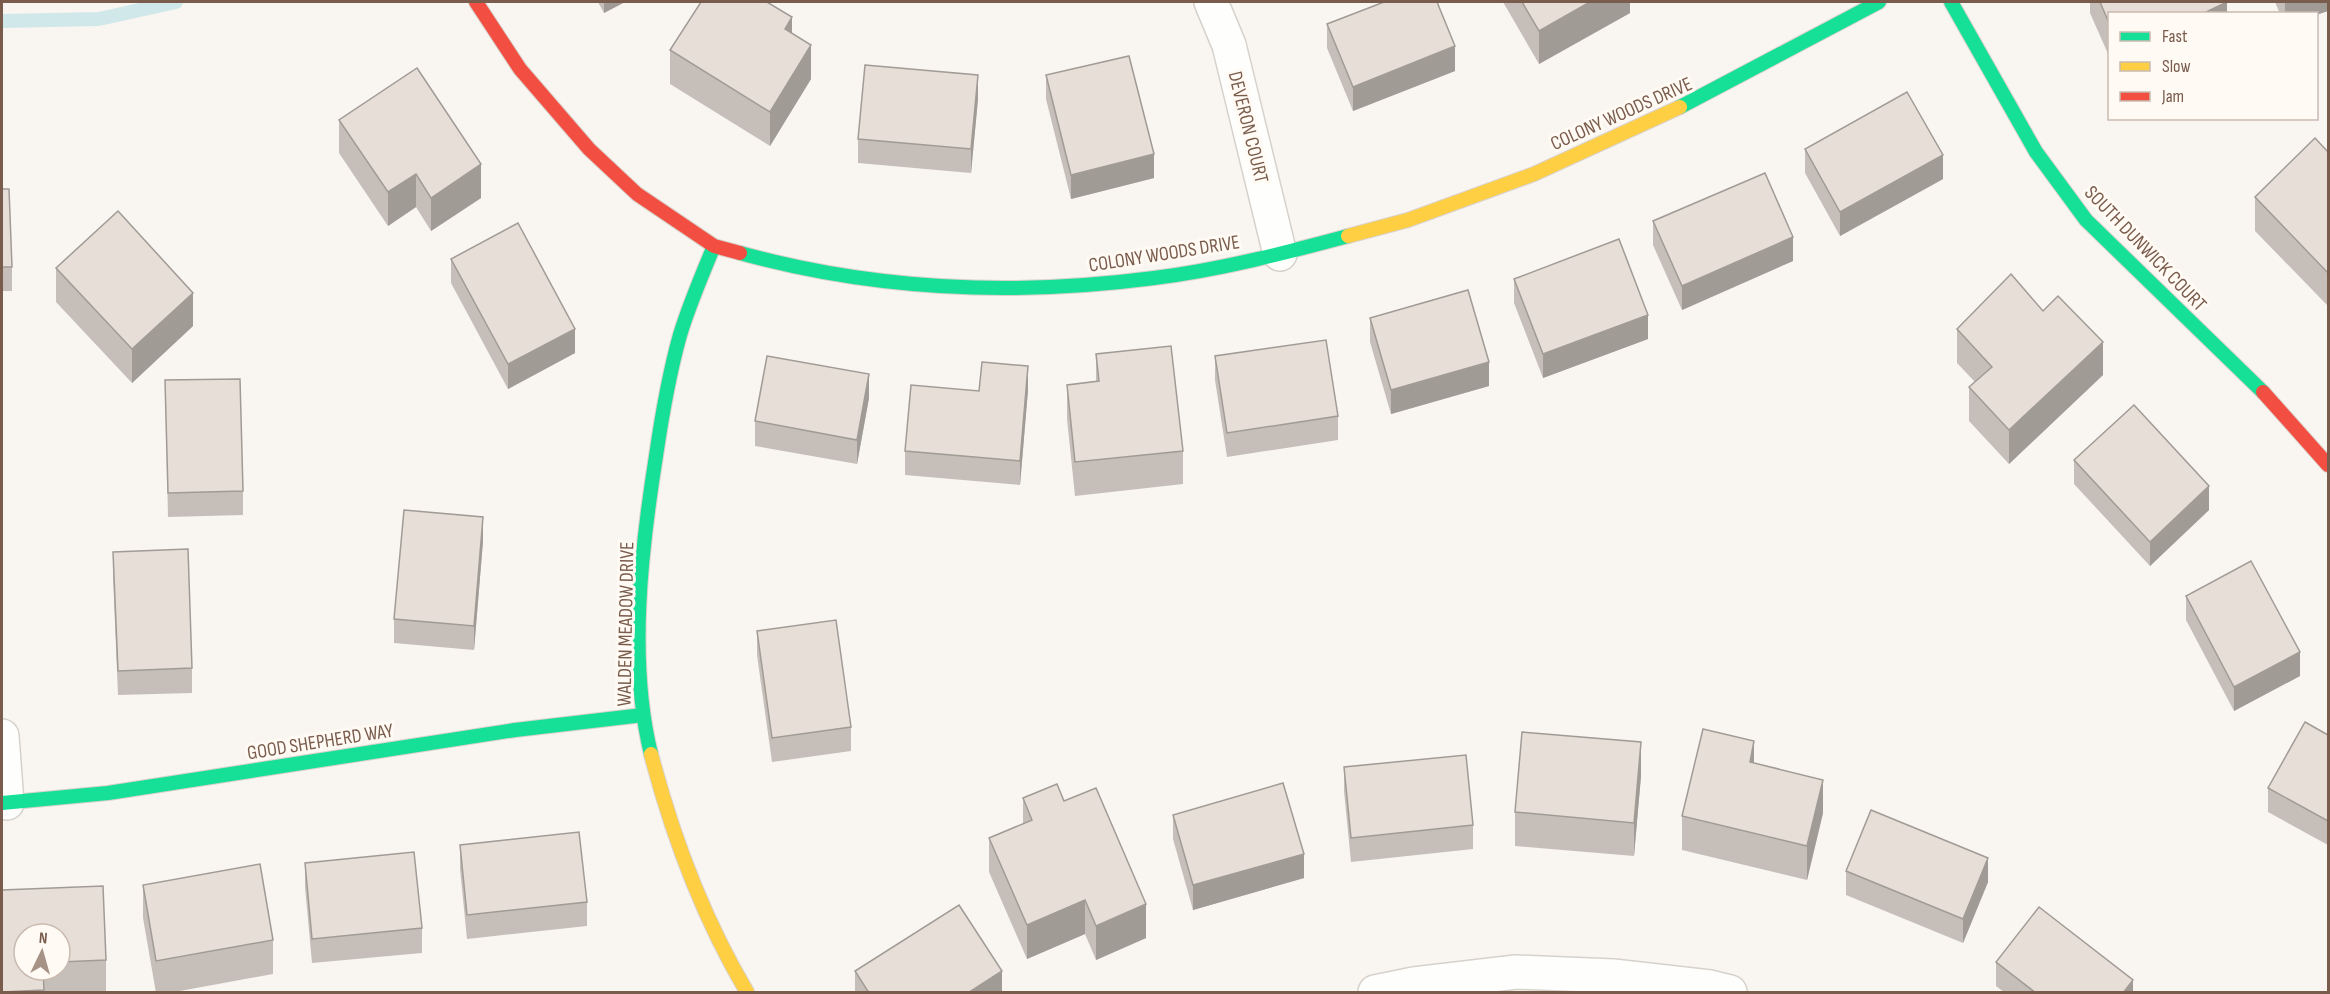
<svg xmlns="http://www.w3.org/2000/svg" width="2330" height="994" viewBox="0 0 2330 994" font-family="'Sofia Sans Condensed',sans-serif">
	<rect width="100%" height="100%" fill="#f9f5f0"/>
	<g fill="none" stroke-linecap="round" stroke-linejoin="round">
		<polyline stroke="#d0e8ea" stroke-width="14" points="2,21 99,19 176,2"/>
		<defs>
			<g id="street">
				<polyline points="1211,2 1229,45 1280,254"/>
				<polyline points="2,736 7,803"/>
				<polyline points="1375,992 1414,984 1516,972 1613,976 1710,987 1730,992"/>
			</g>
			<g id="fast">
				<polyline points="1951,2 2036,152 2086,220 2263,392"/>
				<polyline points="1680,107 1879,2"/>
				<path d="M 740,253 C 874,290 1016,296 1154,278 C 1219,270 1285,253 1348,236"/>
				<path d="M 651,754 C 628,661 641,550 656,456 C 662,415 669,374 680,335 C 689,305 702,275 714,246"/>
				<polyline points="2,803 108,793 515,730 643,715"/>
			</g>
			<g id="slow">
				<polyline points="1348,236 1408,220 1534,174 1680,107"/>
				<path d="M 651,754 C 673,838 703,918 747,992"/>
			</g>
			<g id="jam">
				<polyline points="476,2 520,69 589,149 637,194 714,246 740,253"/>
				<polyline points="2263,392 2328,465"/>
			</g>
		</defs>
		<use href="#street" stroke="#d7d1cb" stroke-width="36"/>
		<use href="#fast" stroke="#d9d2cb" stroke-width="16"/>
		<use href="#slow" stroke="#d9d2cb" stroke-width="16"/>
		<use href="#jam" stroke="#d9d2cb" stroke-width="16"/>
		<use href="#street" stroke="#fefefd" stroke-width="33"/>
		<use href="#fast" stroke="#16e098" stroke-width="14"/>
		<use href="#slow" stroke="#ffcf43" stroke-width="14"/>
		<use href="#jam" stroke="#f24e42" stroke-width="14"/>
	</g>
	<g fill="#c6bfb9" fill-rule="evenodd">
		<polygon points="598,2 625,2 604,13"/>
		<polygon points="1503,2 1630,2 1630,13 1539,64"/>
		<polygon points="2090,2 2227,2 2227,14 2109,14 2109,56 2090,13"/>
		<polygon points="2275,2 2328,2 2328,11 2316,15 2316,14 2280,14"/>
		<polygon points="1327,24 1455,71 1353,111 1327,48"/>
		<polygon points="792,33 811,79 770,146 670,84 670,50"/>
		<polygon points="1046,75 1154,178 1071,199 1046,99"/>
		<polygon points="978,99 971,173 858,163 858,139"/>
		<polygon points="339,120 481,198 431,231 416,207 388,226 339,153"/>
		<polygon points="1805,149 1943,179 1840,236 1805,173"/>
		<polygon points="2328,152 2328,306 2255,231 2255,197"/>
		<polygon points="2,189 12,267 12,291 2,291"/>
		<polygon points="1653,221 1793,261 1682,310 1653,245"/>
		<polygon points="451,259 575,353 508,389 451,283"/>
		<polygon points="56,268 193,326 132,383 56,302"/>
		<polygon points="1514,279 1648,339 1543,378 1514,303"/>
		<polygon points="2043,311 2103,375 2009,464 1969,421 1969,387 1975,382 1957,363 1957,329"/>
		<polygon points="1370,318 1489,386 1391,414 1370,342"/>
		<polygon points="1096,354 1183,451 1183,484 1075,496 1067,419 1067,385 1096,381"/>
		<polygon points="1215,356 1338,416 1338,440 1227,457 1215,380"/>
		<polygon points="165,380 243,491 243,515 168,517"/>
		<polygon points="1028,390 1020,485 905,475 905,451 979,391"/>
		<polygon points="869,398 857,464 755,446 755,421"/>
		<polygon points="2074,460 2209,510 2150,566 2074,484"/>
		<polygon points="483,541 474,650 394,643 394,619"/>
		<polygon points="113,552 192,668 192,693 118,695 113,576"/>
		<polygon points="2186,596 2300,676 2234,711 2186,620"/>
		<polygon points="757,631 851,727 851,751 772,762 757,655"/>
		<polygon points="2328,735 2328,845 2268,812 2268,788"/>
		<polygon points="1754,763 1823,813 1807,880 1682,850 1682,816"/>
		<polygon points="1344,767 1473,825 1473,849 1351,862 1344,791"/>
		<polygon points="1641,776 1634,856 1515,846 1515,812"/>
		<polygon points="1023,798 1064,801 1146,938 1096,960 1085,934 1027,959 989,872 989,838 1023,824"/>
		<polygon points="1173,815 1304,878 1193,910 1173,839"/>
		<polygon points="460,845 587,902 587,926 467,939 460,869"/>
		<polygon points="305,863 422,928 422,953 312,963 305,887"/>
		<polygon points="1846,871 1988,882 1963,943 1846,895"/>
		<polygon points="143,885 273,940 273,974 169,993 156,993 143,918"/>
		<path d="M 2,890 L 106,960 L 106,993 L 2,993 ZM 60,934 L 60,970 L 24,970 Z"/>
		<polygon points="1996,962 2133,993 2005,993 1996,986"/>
		<polygon points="855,971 1002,993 855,993"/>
	</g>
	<g fill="#a19b96">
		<polygon points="604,2 625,2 604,13"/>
		<polygon points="1590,2 1630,2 1630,13 1539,64 1539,31"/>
		<polygon points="2227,2 2227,14 2202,14"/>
		<polygon points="2285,2 2328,2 2328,11 2316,15 2316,14 2285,14"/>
		<polygon points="792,17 792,51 785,29"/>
		<polygon points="811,45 811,79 770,146 770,112"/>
		<polygon points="1455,46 1455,71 1353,111 1353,87"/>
		<polygon points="978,75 978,99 971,173 971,149"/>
		<polygon points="1154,154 1154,178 1071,199 1071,175"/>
		<polygon points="1943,155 1943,179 1840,236 1840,212"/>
		<polygon points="481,164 481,198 431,231 431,198"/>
		<polygon points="416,174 416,207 388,226 388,192"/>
		<polygon points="1793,237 1793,261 1682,310 1682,286"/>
		<polygon points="193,293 193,326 132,383 132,349"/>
		<polygon points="1648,315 1648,339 1543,378 1543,354"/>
		<polygon points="575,329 575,353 508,389 508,364"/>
		<polygon points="2103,342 2103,375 2009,464 2009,430"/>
		<polygon points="1489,362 1489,386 1391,414 1391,390"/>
		<polygon points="1028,366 1028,390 1020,485 1020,461"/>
		<polygon points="869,374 869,398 857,464 857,440"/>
		<polygon points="2209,486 2209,510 2150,566 2150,542"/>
		<polygon points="483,517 483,541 474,650 474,626"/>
		<polygon points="2300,652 2300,676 2234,711 2234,687"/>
		<polygon points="1754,741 1754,775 1750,762"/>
		<polygon points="1641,742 1641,776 1634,856 1634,823"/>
		<polygon points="1823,780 1823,813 1807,880 1807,846"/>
		<polygon points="1304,854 1304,878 1193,910 1193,885"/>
		<polygon points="1988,858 1988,882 1963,943 1963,919"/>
		<polygon points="1085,900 1085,934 1027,959 1027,925"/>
		<polygon points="1146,904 1146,938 1096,960 1096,926"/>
		<polygon points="1002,971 1002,993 968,993"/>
		<polygon points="2133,980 2133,993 2123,993"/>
	</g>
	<g fill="#e6ded7" stroke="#a19b96" stroke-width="1.5">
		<polygon points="701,2 767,2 792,17 785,29 811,45 770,112 670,50"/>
		<polygon points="1384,2 1437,2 1455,46 1353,87 1327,24"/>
		<polygon points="1522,2 1590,2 1539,31"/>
		<polygon points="2100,2 2227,2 2202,14 2109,14 2109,23"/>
		<polygon points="1129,56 1154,154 1071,175 1046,75"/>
		<polygon points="865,65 978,75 971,149 858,139"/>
		<polygon points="417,68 481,164 431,198 416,174 388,192 339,120"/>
		<polygon points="1907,92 1943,155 1840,212 1805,149"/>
		<polygon points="2315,138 2328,152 2328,273 2255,197"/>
		<polygon points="1765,173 1793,237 1682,286 1653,221"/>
		<polygon points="2,189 9,189 12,267 2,267"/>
		<polygon points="118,211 193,293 132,349 56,268"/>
		<polygon points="518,223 575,329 508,364 451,259"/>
		<polygon points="1619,239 1648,315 1543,354 1514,279"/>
		<polygon points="2011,274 2043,311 2058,296 2103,342 2009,430 1969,387 1992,367 1957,329"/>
		<polygon points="1468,290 1489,362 1391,390 1370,318"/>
		<polygon points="1326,340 1338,416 1227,433 1215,356"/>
		<polygon points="1171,346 1183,451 1075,462 1067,385 1099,381 1096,354"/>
		<polygon points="767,356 869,374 857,440 755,421"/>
		<polygon points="982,362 1028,366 1020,461 905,451 911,385 979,391"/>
		<polygon points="240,379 243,491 168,493 165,380"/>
		<polygon points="2134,405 2209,486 2150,542 2074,460"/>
		<polygon points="404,510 483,517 474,626 394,619"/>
		<polygon points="188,549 192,668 118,671 113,552"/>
		<polygon points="2251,561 2300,652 2234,687 2186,596"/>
		<polygon points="836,620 851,727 772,738 757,631"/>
		<polygon points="2305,722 2328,735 2328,821 2268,788"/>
		<polygon points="1703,729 1754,741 1750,762 1823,780 1807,846 1682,816"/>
		<polygon points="1522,732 1641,742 1634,823 1515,812"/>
		<polygon points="1466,755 1473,825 1351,838 1344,767"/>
		<polygon points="1283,783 1304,854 1193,885 1173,815"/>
		<polygon points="1057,784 1064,801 1096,788 1146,904 1096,926 1085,900 1027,925 989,838 1032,820 1023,798"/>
		<polygon points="1871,810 1988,858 1963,919 1846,871"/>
		<polygon points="579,832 587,902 467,915 460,845"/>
		<polygon points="414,852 422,928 312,939 305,863"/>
		<polygon points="260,864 273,940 156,961 143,885"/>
		<polygon points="103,886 106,960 60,962 60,934 24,934 24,970 43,970 44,990 2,992 2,890"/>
		<polygon points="959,905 1002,971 968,993 869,993 855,971"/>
		<polygon points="2039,907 2133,980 2123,993 2036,993 1996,962"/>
	</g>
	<g text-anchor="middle" stroke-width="6" stroke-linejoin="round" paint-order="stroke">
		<g font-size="20" fill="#7a5c4d" stroke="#fffaf3">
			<text transform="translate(1621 113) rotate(-24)" y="7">COLONY WOODS DRIVE</text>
			<text transform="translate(1249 127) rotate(76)" y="7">DEVERON COURT</text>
			<text transform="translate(2146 248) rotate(46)" y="7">SOUTH DUNWICK COURT</text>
			<text transform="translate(1164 253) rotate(-9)" y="7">COLONY WOODS DRIVE</text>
			<text transform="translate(625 624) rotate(-89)" y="7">WALDEN MEADOW DRIVE</text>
			<text transform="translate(320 741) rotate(-9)" y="7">GOOD SHEPHERD WAY</text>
		</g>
	</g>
	<rect width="2330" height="994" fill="none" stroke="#7a5c4d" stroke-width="6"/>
	<rect x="2108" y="12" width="210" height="108" fill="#fffaf3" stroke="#cabbb1" stroke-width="1.5"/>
	<rect x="2120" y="32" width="30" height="9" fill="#16e098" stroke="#cabbb1" stroke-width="1.5"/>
	<text x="2162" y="42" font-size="18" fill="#7a5c4d">Fast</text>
	<rect x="2120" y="62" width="30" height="9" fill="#ffcf43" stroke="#cabbb1" stroke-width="1.5"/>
	<text x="2162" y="72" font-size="18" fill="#7a5c4d">Slow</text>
	<rect x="2120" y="92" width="30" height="9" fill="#f24e42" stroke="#cabbb1" stroke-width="1.5"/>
	<text x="2162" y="102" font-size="18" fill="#7a5c4d">Jam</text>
	<g transform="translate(42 952) rotate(5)"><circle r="28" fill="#fffaf3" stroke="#cabbb1" stroke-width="1.5"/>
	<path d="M0-4.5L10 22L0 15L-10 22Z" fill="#a69286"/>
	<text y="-9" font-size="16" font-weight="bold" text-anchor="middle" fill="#7a5c4d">N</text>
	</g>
</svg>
